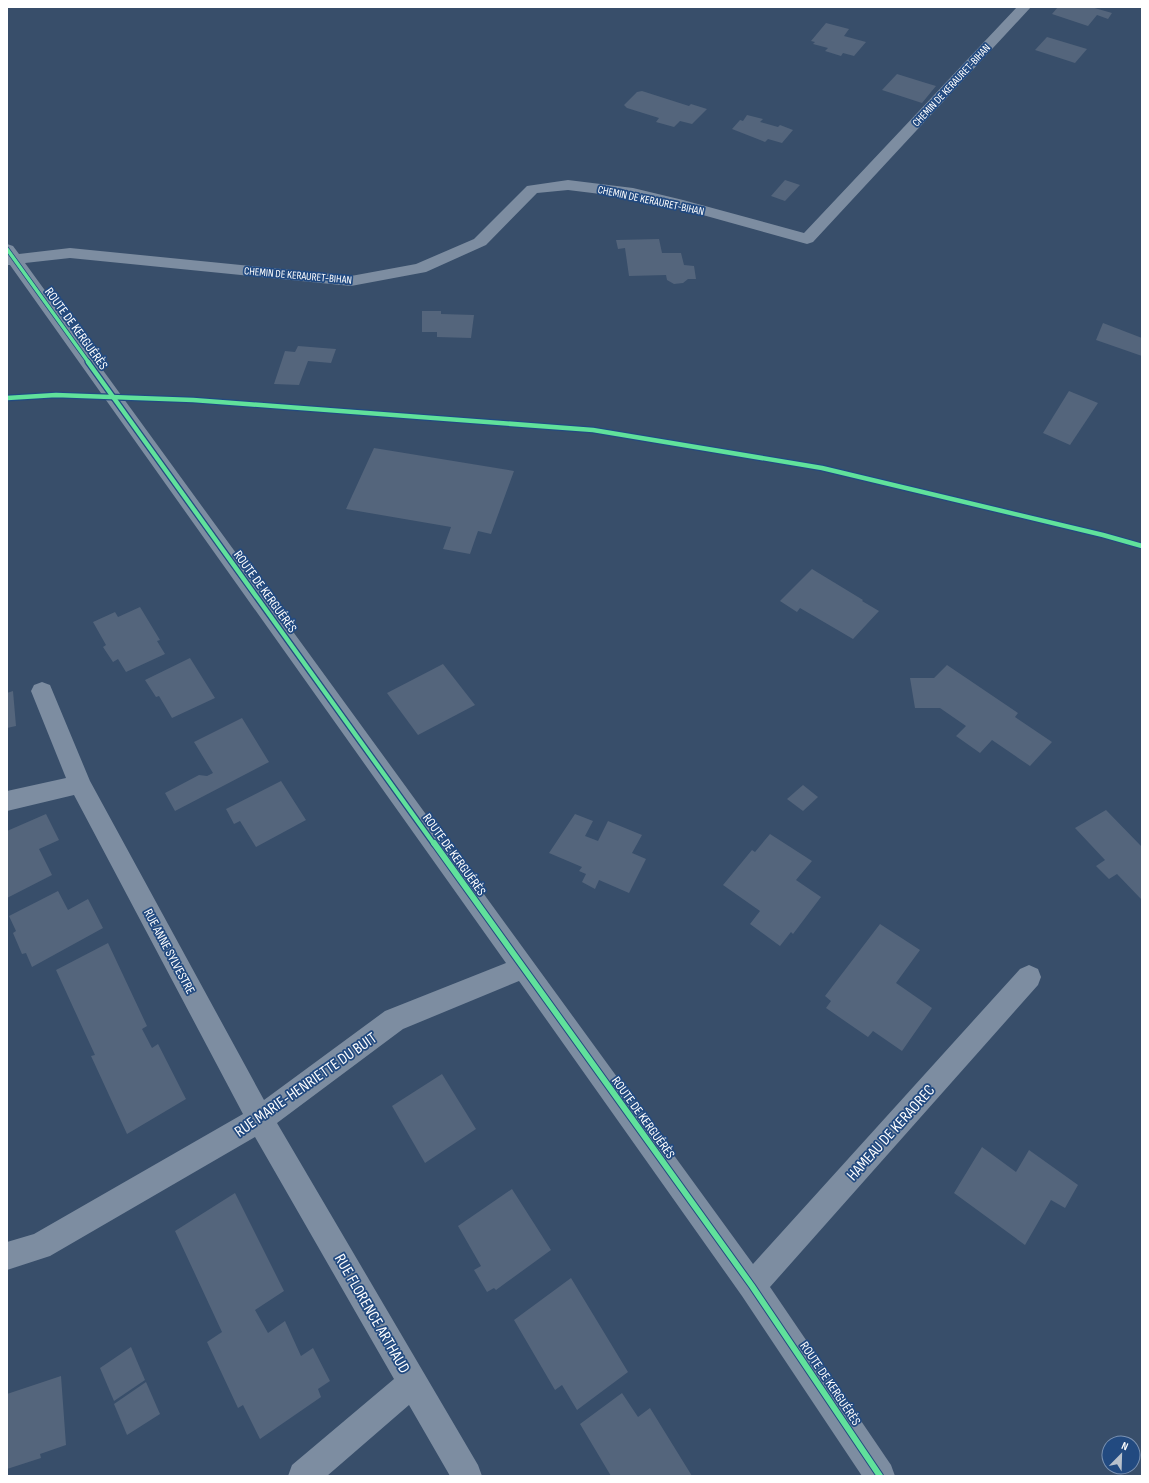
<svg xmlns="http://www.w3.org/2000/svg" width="1149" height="1483" viewBox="0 0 1149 1483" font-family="'Sofia Sans Condensed',sans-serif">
	<rect width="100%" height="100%" fill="#384e6a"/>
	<g fill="#54657c">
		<polygon points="1058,7 1091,7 1112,13 1108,19 1097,15 1088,26 1052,14"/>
		<polygon points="826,23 849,29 844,36 866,42 854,56 843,53 841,56 825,51 828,48 813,44 815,42 811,41"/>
		<polygon points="1047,37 1087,49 1075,63 1035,50"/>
		<polygon points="897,74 926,83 936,86 922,103 882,90"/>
		<polygon points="642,91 689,106 691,104 707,109 692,124 680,121 674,127 656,122 659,118 627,108 624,105 637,92"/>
		<polygon points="747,115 763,119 760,122 778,127 780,125 793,130 782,143 768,139 765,142 732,129 740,120 743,121"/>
		<polygon points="785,180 800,185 785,201 771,196"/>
		<polygon points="659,239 662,253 681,253 684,265 694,266 696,279 688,279 683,283 674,284 667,280 666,275 629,276 625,248 618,249 616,240"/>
		<polygon points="422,311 441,311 441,314 474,315 471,338 437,337 437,332 422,332"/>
		<polygon points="1103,323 1142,338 1142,356 1096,340"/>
		<polygon points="298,346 336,349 331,363 308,361 299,385 274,384 285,351 295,352"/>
		<polygon points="1069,391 1098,403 1070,445 1043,433"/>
		<polygon points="374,448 514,471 491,534 478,531 470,554 443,549 451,527 346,509"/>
		<polygon points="812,569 863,600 862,601 879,611 853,639 800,608 797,612 780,601"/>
		<polygon points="140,607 160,640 157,641 165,654 126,672 118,659 113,662 103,647 106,645 93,622 115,612 118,617"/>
		<polygon points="190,658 215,698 172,718 159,696 156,697 145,680"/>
		<polygon points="443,664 475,705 418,735 387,693"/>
		<polygon points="947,665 1018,713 1015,717 1052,742 1030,766 992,740 980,753 956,736 966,726 940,708 915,708 910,678 934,678"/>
		<polygon points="13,691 16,726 7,728 7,693"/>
		<polygon points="242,718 269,762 175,811 165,793 199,775 207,776 213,773 194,742"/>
		<polygon points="281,781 306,820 256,847 240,821 234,824 226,809"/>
		<polygon points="803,785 818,797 803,811 787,799"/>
		<polygon points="1106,810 1141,846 1142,846 1141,899 1117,874 1109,879 1096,866 1105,860 1075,828"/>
		<polygon points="46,814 59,840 39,849 52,875 7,898 7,831"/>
		<polygon points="575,814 593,821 585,836 598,841 608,821 642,835 632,853 646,859 629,893 599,880 595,889 582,882 586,874 579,871 582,867 549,853"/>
		<polygon points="770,834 812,861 796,880 821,897 793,934 791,932 780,946 750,924 760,911 723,885 752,850 755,852"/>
		<polygon points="58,891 68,910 88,899 103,928 32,967 26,953 22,954 13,933 16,931 9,916"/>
		<polygon points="880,924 920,950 896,983 932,1008 902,1051 873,1031 868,1037 826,1008 831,1001 825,996"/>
		<polygon points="108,943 147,1026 142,1029 152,1048 158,1044 186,1099 127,1134 91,1056 95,1055 56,970"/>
		<polygon points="442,1074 476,1129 425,1163 392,1106"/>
		<polygon points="982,1147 1016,1172 1029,1150 1078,1185 1065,1208 1051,1200 1025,1245 954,1193"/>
		<polygon points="512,1189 551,1250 496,1290 494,1288 487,1292 474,1270 481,1266 458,1226"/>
		<polygon points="235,1193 284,1291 255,1310 268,1333 285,1321 301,1356 313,1348 330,1381 318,1389 321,1397 260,1439 243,1405 238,1408 207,1342 222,1332 175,1231"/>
		<polygon points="571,1278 628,1372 577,1410 562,1385 555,1390 514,1320"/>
		<polygon points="131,1347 145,1380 114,1401 100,1368"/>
		<polygon points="61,1376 66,1445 40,1454 41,1458 7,1469 7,1394"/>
		<polygon points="146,1382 160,1414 127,1435 114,1404"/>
		<polygon points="622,1393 638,1417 650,1408 692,1476 611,1476 580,1424"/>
	</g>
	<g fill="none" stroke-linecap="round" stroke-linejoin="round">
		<polygon fill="#7d8da1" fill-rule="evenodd" points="1017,7 1031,7 813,242 807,244 674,207 633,198 568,190 537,193 486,245 426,272 351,286 70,258 25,263 753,1264 1020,969 1029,965 1038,969 1041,977 1038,985 770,1287 891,1465 895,1476 862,1476 742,1296 519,981 403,1029 277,1123 478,1465 482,1476 450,1476 409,1405 327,1476 288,1476 292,1465 394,1379 255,1137 50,1256 7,1270 7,1242 34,1234 243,1114 74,795 7,811 7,791 66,778 31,691 34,685 42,682 50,685 90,781 264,1100 385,1011 506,963 10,265 7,265 7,244 13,246 19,254 70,248 351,276 416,264 474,239 527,186 568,180 633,188 683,200 804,233"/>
		<defs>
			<polyline id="cycleway-far2" points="7,249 89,363"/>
			<g id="cycleway-far1">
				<polyline points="88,362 434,844"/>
				<polyline points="7,398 56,395 193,400 593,430 822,468 1103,535 1142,546"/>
			</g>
			<polyline id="cycleway" points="434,843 752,1286 880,1476"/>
		</defs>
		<use href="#cycleway-far2" stroke="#224a80" stroke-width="5"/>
		<use href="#cycleway-far1" stroke="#224a80" stroke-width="7"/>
		<use href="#cycleway" stroke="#224a80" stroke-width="8"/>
		<use href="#cycleway-far2" stroke="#60e19b" stroke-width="3.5"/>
		<use href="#cycleway-far1" stroke="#60e19b" stroke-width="4.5"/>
		<use href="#cycleway" stroke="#60e19b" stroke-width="6"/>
	</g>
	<g text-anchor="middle" stroke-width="3.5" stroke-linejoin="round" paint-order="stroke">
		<g font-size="11" fill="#fff" stroke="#224a80">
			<text transform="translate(951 85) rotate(-47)" y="4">CHEMIN DE KERAURET-BIHAN</text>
			<text transform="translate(651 200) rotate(12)" y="4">CHEMIN DE KERAURET-BIHAN</text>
			<text transform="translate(298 275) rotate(5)" y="4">CHEMIN DE KERAURET-BIHAN</text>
		</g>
		<g font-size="13" fill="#fff" stroke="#224a80">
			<text transform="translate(77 328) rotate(54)" y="5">ROUTE DE KERGUÉRÈS</text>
			<text transform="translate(266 591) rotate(54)" y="5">ROUTE DE KERGUÉRÈS</text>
			<text transform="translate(455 854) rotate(54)" y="5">ROUTE DE KERGUÉRÈS</text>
			<text transform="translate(170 951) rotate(62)" y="5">RUE ANNE SYLVESTRE</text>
			<text transform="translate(644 1117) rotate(54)" y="5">ROUTE DE KERGUÉRÈS</text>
			<text transform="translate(831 1383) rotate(56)" y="5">ROUTE DE KERGUÉRÈS</text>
		</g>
		<g font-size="16" fill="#fff" stroke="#224a80">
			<text transform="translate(305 1084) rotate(-35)" y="6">RUE MARIE-HENRIETTE DU BUIT</text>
			<text transform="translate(890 1132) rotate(-48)" y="6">HAMEAU DE KERAOREC</text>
			<text transform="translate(373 1313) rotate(60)" y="6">RUE FLORENCE ARTHAUD</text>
		</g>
	</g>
	<rect width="1149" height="1483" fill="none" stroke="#ffffff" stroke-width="16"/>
	<g transform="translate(1121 1455) rotate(23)"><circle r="19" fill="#224a80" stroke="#7a92b3"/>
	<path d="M0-3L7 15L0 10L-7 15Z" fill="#b9c1cb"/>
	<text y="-6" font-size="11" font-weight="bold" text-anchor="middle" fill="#ffffff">N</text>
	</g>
</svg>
